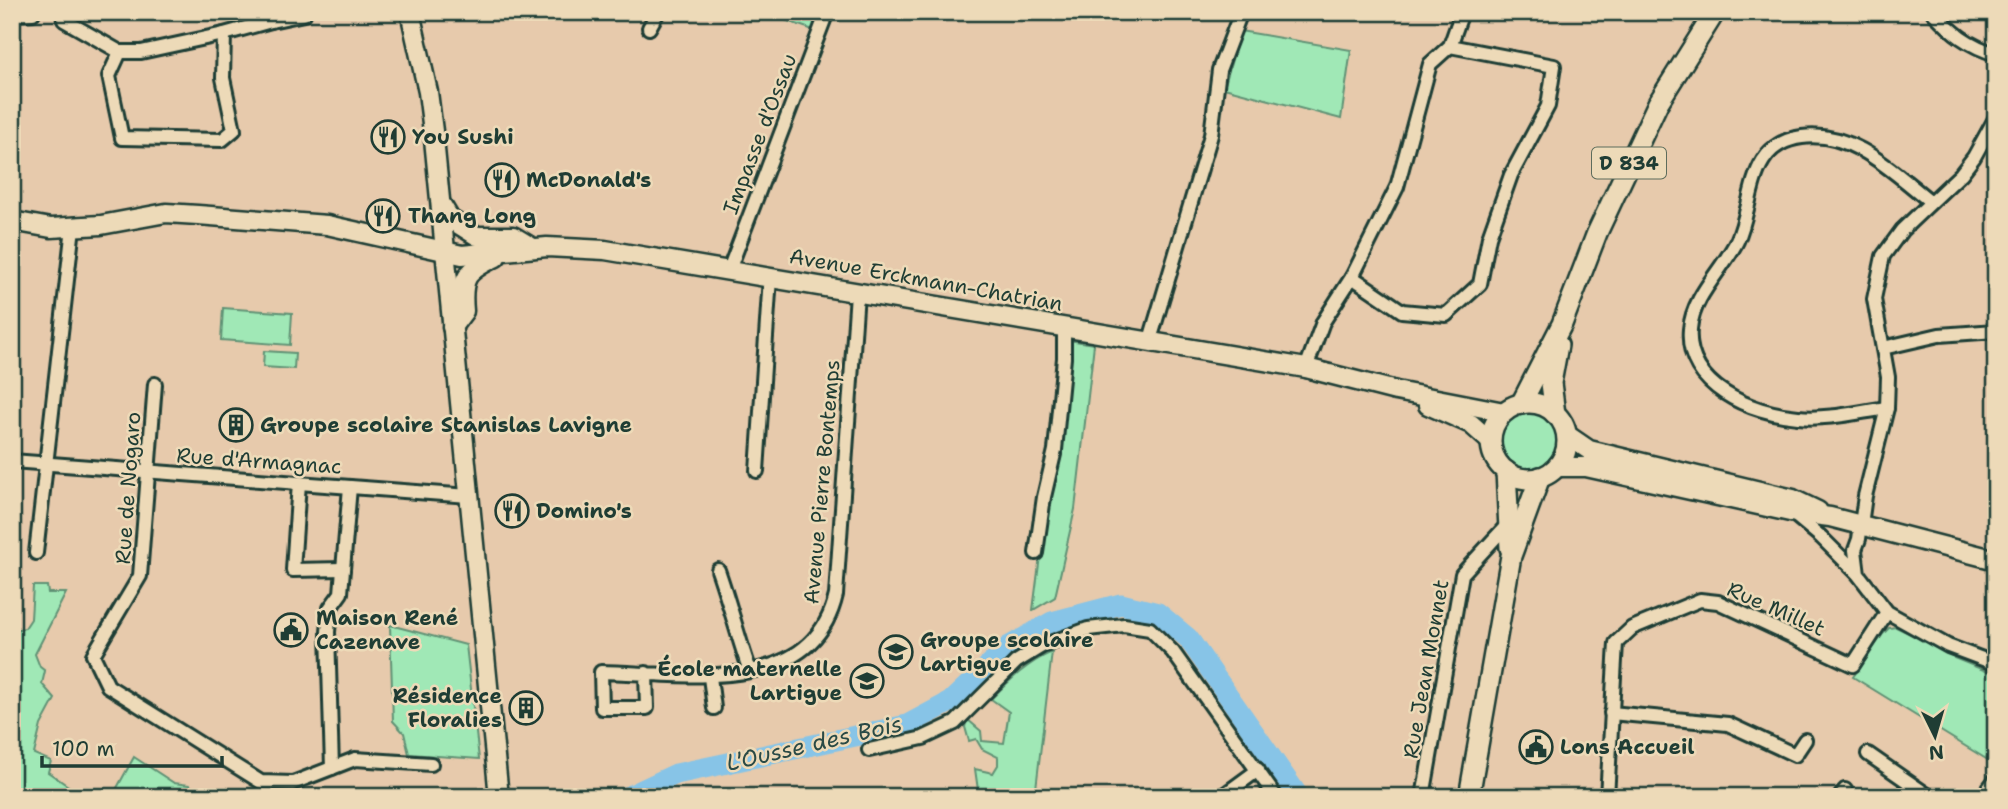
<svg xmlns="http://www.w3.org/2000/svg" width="2008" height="809" viewBox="0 0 2008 809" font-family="'Shantell Sans',sans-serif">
	<rect width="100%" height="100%" fill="#e7caac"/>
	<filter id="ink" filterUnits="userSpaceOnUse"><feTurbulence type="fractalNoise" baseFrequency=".0143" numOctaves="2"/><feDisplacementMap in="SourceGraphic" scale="14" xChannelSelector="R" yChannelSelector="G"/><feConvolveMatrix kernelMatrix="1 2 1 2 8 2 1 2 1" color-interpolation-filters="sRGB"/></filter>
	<g filter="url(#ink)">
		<g fill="#a0e8b6" stroke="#609275" stroke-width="2">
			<polygon points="762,12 819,12 820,13 813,30"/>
			<polygon points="1240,31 1351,50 1341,119 1224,88"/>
			<polygon points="223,308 292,313 290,345 221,340"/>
			<polygon points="1068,340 1094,344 1075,509 1055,597 1033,610"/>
			<polygon points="264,351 295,353 294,369 263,367"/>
			<circle cx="1529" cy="441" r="29"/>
			<polygon points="33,586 47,586 48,593 66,593 35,654 40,667 45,671 42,684 55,699 41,725 34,754 51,761 48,772 84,797 12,797 12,630 25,628 31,619"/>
			<polygon points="390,625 466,645 479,759 409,754 404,733 393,721"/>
			<polygon points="1896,627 1953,654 1954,658 1996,675 1996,765 1853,677 1883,634 1889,628"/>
			<path d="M 1052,652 L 1035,797 L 979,797 L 975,769 L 993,773 L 998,765 L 998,757 L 982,749 L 976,739 L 969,741 L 965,727 L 967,719 L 981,731 L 982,741 L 1004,743 L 1009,712 L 991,699 C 1010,680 1027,663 1052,652 Z"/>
			<polygon points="134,757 174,783 189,785 210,797 112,797"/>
		</g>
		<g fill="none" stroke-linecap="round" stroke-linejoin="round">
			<polyline stroke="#87c4e7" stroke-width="21" points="627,797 676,774 907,725 950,702 1008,647 1052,622 1121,604 1158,613 1188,638 1299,797"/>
			<defs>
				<g id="street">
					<path d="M 1933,12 C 1952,32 1968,46 1996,54"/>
					<polyline points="12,14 33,13"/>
					<polyline points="64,20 120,52 141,52 224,34 271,21 275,12"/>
					<polyline points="271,21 304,14"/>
					<polyline points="649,28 658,12"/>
					<polyline points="120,52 109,76 122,138 222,140 234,130 223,78 224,34"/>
					<polyline points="1996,117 1974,157 1961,174 1902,230 1883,256 1874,299 1888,377 1887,408 1865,496 1859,539 1855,550 1858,574 1887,612 1948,646 1996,664"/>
					<polyline points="729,270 827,12"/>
					<polyline points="1352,277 1402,311 1446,315 1480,284 1489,237 1511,175 1548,106 1554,66 1450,46"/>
					<polyline points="1150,340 1211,135 1219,70 1241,12"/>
					<polyline points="1883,348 1939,335 1996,331"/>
					<polyline points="1306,368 1323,322 1352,277 1397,187 1430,64 1450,46 1462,12"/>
					<polyline points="155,384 140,576 93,655 108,686 261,782 293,783 355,759 431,764"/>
					<path d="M 1887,408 C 1858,412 1827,420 1798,417 C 1751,413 1685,386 1690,329 C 1693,295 1722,271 1737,241 C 1755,203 1746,144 1802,137 C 1853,130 1894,173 1931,202"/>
					<polyline points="12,461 469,496"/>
					<polyline points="757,471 770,277"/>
					<polyline points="299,483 293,570 343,569"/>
					<polyline points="1791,512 1821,537 1857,573"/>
					<polyline points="36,553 73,227"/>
					<polyline points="1036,553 1044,497 1055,450 1064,358 1064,327"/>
					<path d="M 718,570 C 730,604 738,638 750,671"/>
					<path d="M 646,673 L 647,708 L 602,708 L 601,672 C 680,673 812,699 836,595 L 857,293"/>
					<polyline points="710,677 714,708"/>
					<polyline points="1611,713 1728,724 1795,755 1805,740"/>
					<polyline points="869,750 923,738 955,723 1016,662 1042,646 1088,629 1124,625 1150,629 1173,652 1276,797"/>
					<polyline points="1868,754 1930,797"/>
					<polyline points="332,768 328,632 330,608 341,593 350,487"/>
					<polyline points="1221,797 1258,770"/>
					<polyline points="1423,797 1462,574 1508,524"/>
					<polyline points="1607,797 1616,643 1632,628 1700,600 1718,602 1853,665 1887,612"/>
					<polyline points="1840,797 1845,790"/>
					<polyline points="1982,797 1996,779"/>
				</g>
				<g id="secondary">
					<polyline points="410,12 428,92 434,139 499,797"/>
					<polyline points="441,204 450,219 477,236 513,236 533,248"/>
					<polyline points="12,221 51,228 101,225 166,213 198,215 327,225 462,255 547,247 605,250 1306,368 1396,391 1504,412"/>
					<path d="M 452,327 L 464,311 C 461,277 466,271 496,257"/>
					<polyline points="1428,405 1471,424 1491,442"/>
					<polyline points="1567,435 1589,450 1793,499 1818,511"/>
					<polyline points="1557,467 1586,467 1790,512 1830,517 1996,560"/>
				</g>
				<g id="primary">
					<circle cx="1529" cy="441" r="38"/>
					<polyline points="1521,404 1562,324 1597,233 1658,103 1715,12"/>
					<polyline points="1555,414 1551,383 1558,345"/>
					<polyline points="1506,471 1510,548"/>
					<polyline points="1469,797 1511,556 1540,477"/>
				</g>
			</defs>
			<use href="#street" stroke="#1f3d34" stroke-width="18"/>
			<use href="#secondary" stroke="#1f3d34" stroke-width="23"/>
			<use href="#primary" stroke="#1f3d34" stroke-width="24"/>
			<use href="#street" stroke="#eddab8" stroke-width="12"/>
			<use href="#secondary" stroke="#eddab8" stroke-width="18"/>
			<use href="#primary" stroke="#eddab8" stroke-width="19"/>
		</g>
	</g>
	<defs>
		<symbol id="restaurant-ring" viewBox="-11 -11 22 22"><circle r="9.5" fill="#eddab8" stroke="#1f3d34" stroke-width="1.5"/><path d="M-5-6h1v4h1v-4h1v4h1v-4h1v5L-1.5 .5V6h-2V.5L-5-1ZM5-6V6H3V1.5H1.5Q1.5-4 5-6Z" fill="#1f3d34"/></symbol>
		<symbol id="building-ring" viewBox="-11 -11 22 22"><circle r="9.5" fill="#eddab8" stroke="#1f3d34" stroke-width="1.5"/><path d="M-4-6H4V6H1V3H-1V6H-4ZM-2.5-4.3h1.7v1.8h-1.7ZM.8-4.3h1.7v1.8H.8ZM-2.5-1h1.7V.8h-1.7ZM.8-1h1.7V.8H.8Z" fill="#1f3d34"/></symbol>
		<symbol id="civic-ring" viewBox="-11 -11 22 22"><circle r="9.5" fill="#eddab8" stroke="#1f3d34" stroke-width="1.5"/><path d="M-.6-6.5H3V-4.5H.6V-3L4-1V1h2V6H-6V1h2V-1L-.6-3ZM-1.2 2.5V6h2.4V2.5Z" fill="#1f3d34"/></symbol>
		<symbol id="school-ring" viewBox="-11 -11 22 22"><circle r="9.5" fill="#eddab8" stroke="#1f3d34" stroke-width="1.5"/><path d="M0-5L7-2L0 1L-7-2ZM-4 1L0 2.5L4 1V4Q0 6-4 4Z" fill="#1f3d34"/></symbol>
	</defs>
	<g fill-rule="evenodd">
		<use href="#restaurant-ring" x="369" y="118" width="38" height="38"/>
		<use href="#restaurant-ring" x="483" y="161" width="38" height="38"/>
		<use href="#restaurant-ring" x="364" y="197" width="38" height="38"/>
		<use href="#building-ring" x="217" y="406" width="38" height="38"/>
		<use href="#restaurant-ring" x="493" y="492" width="38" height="38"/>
		<use href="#civic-ring" x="272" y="611" width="38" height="38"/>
		<use href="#school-ring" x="877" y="633" width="38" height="38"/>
		<use href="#school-ring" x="848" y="662" width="38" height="38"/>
		<use href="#building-ring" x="507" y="689" width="38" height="38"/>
		<use href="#civic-ring" x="1517" y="728" width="38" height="38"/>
	</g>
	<g text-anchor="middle" stroke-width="5" stroke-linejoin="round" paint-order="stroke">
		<rect fill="#eddab8" stroke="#5d6c5c" stroke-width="2" x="1592" y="147.5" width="74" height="31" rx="5"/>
		<g font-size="19" font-weight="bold" fill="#1f3d34">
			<text x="1629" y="170">D 834</text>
		</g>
		<g font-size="21" fill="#1f3d34" stroke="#eddab8">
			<text transform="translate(760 134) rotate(-69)" y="7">Impasse d'Ossau</text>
			<text transform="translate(926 280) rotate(10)" y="7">Avenue Erckmann-Chatrian</text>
			<text transform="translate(259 461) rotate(4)" y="7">Rue d'Armagnac</text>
			<text transform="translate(822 482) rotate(-85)" y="7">Avenue Pierre Bontemps</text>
			<text transform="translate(128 488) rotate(-86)" y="7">Rue de Nogaro</text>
			<text transform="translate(1776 609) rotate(24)" y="7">Rue Millet</text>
			<text transform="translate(1426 669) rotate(-80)" y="7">Rue Jean Monnet</text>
		</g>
		<g font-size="21" font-weight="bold" fill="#1f3d34" stroke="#eddab8" text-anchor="start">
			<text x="412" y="144">You Sushi</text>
			<text x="526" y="187">McDonald's</text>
			<text x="408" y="223">Thang Long</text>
			<text x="260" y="432">Groupe scolaire Stanislas Lavigne</text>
			<text x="536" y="518">Domino's</text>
			<text x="316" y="625">Maison René<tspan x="316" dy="24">Cazenave</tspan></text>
			<text x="920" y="647">Groupe scolaire<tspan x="920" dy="24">Lartigue</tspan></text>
			<text x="842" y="676" text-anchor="end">École maternelle<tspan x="842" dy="24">Lartigue</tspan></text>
			<text x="502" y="703" text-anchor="end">Résidence<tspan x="502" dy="24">Floralies</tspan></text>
			<text x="1560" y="754">Lons Accueil</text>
		</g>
		<g font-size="23" font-style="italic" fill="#294a46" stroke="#eddab8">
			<text transform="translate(814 743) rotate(-13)" y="8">L'Ousse des Bois</text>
		</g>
	</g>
	<rect width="2008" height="809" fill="none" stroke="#eddab8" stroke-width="42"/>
	<rect x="21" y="21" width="1966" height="767" fill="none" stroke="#1f3d34" stroke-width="2.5" filter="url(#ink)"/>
	<g transform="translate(1935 736) rotate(175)" stroke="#eddab8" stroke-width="5" paint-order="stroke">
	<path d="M0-5L12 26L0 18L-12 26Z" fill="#1f3d34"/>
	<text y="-10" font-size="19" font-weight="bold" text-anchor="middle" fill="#1f3d34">N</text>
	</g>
	<path d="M42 756v10h180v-10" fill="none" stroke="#1f3d34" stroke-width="3.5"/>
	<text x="52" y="756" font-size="21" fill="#1f3d34" stroke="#eddab8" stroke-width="5" paint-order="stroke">100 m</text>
</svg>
